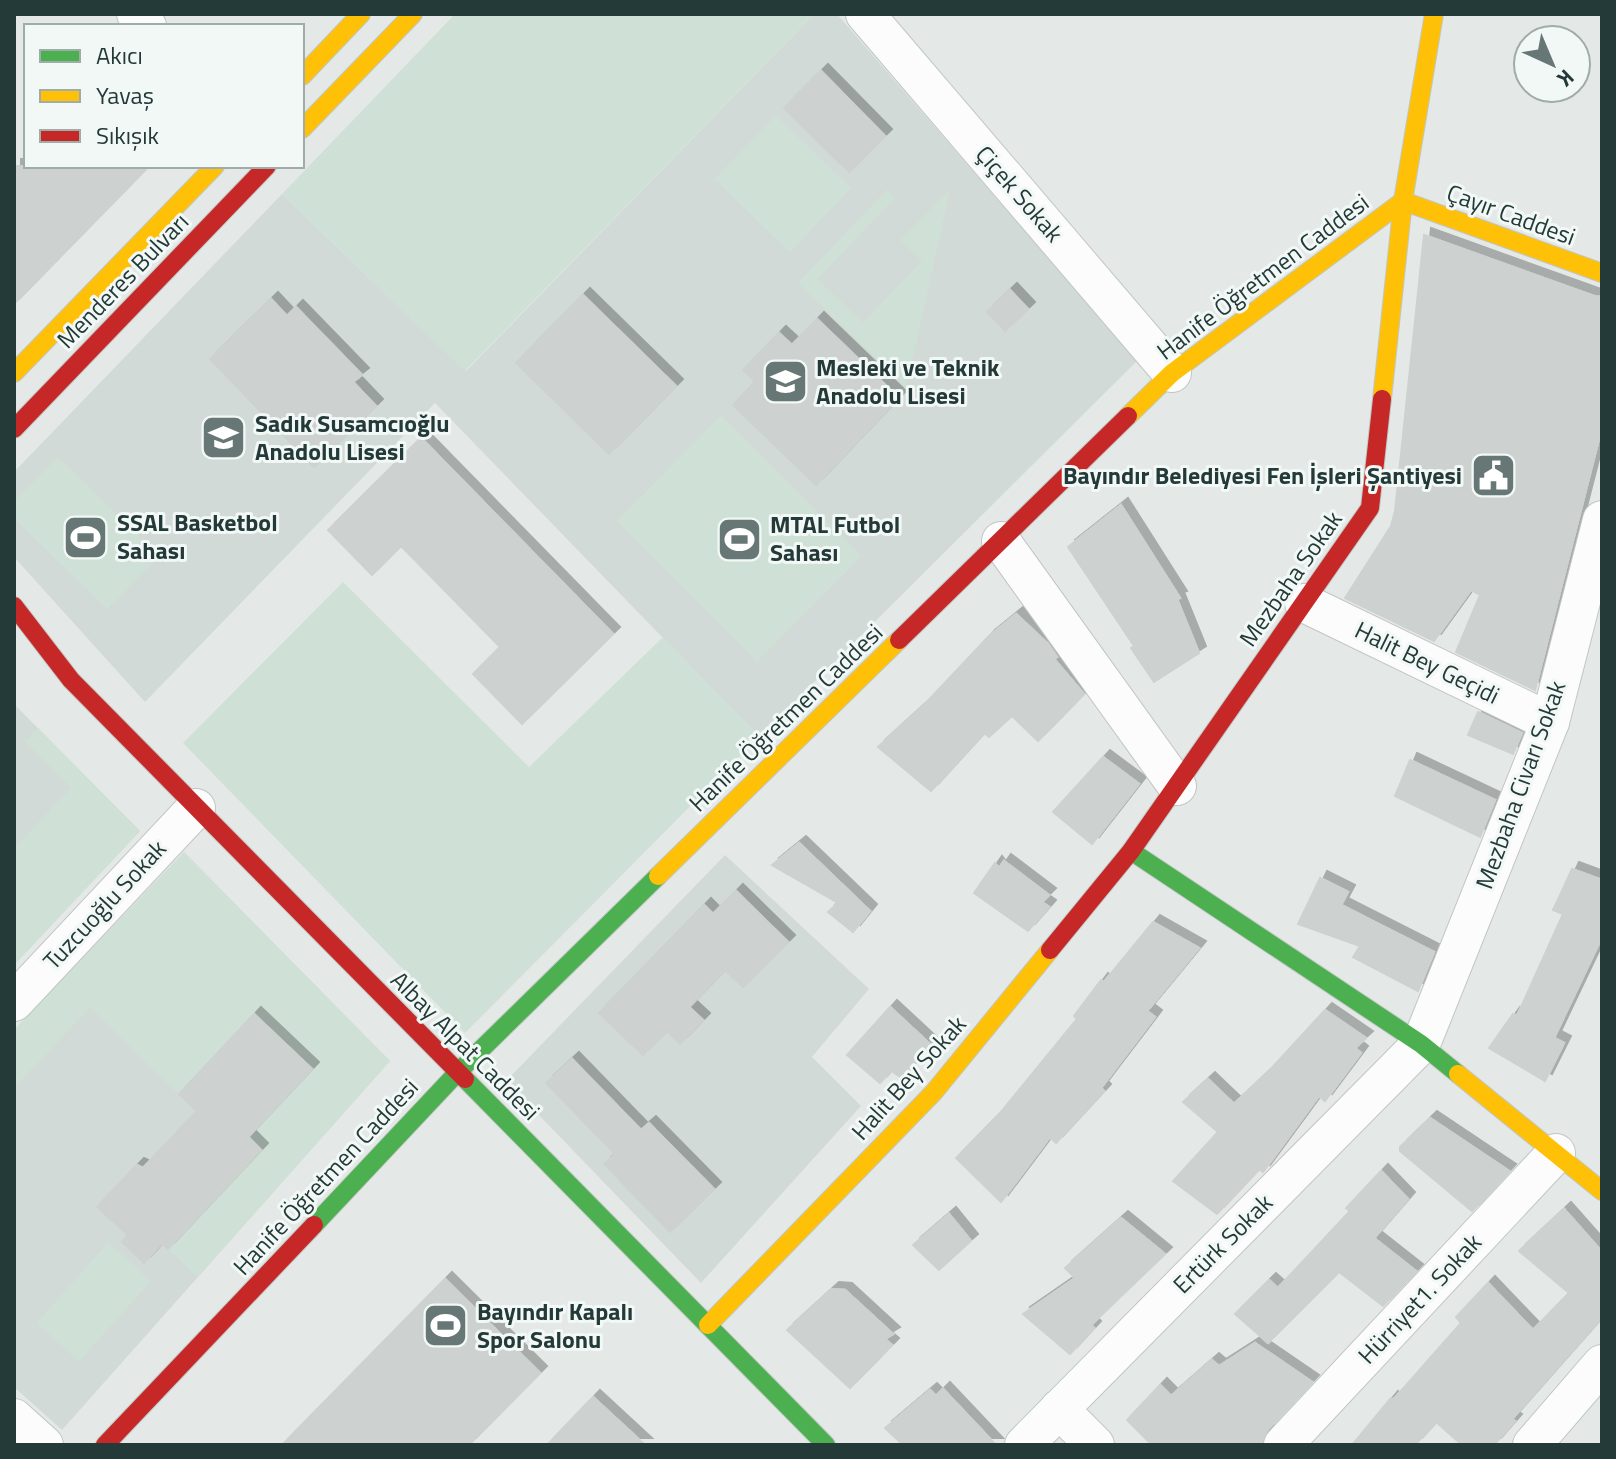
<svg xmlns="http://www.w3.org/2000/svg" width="1616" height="1459" viewBox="0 0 1616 1459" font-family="'Titillium Web',sans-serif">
	<defs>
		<filter id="shadow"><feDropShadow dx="7" dy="-7" stdDeviation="0" flood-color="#0004"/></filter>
	</defs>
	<rect width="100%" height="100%" fill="#e4e9e7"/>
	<g fill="#d2dad8">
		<polygon points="814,14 837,14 1137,361 759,737 435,403 145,702 14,557 14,472 282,194 466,371"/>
		<polygon points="14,704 140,831 14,965"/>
		<polygon points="184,852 390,1061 62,1430 14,1387 14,1030"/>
		<polygon points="725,855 869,989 812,1057 861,1106 701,1283 506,1081"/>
	</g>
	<g fill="#cfe1d7">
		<polygon points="455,14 814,14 465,371 282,194"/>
		<polygon points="776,116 851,188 790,252 715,179"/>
		<polygon points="887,190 895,198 817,279 863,323 922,261 901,240 950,190 906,387 798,283"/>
		<polygon points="721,416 861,556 757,661 617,521"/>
		<polygon points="58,457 159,556 107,609 14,518 14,502"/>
		<polygon points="343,582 529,767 663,637 759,737 465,1033 183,743"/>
		<polygon points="38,728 140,831 14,965 14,849 71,788 25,741"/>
		<polygon points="184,852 390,1061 198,1277 168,1249 261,1150 236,1127 257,1128 312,1068 254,1014 179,1094 90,1007 14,1088 14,1030"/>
		<polygon points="108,1243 151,1281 79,1361 37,1323"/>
	</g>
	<g fill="#cdd2d0" stroke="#cdd2d0" stroke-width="2" filter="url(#shadow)">
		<polygon points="821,71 885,136 849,172 784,108"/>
		<polygon points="14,166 149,166 14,304"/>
		<polygon points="1424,235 1594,296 1602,297 1602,427 1535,690 1456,652 1480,595 1471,590 1434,641 1345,598 1391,526 1395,511"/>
		<polygon points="1010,290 1028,309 1005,331 987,312"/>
		<polygon points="583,295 676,386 609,454 516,363"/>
		<polygon points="271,299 287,316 296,307 362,375 353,382 376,406 314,467 210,359"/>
		<polygon points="817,319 899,398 816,485 733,405 755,382 743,370 779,333 792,345"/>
		<polygon points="421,438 613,634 522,724 473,674 500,647 401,546 372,575 328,530"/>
		<polygon points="1121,505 1180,598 1177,599 1199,653 1154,682 1131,648 1134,646 1068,547"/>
		<polygon points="1016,614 1048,644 1057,657 1054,659 1084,694 1038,741 1012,716 989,737 984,733 931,791 878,747 925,704 988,637"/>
		<polygon points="1478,712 1522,733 1513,754 1468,735"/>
		<polygon points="1103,757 1139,784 1092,844 1053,812"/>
		<polygon points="1410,760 1495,800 1480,837 1395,796"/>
		<polygon points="799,843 870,911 853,932 828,912 838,903 772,865"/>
		<polygon points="1004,861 1049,895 1042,902 1049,907 1028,931 974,893 995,863 999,868"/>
		<polygon points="1572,869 1602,880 1602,937 1554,1038 1564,1043 1545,1081 1489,1048 1513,1014 1517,1016 1563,914 1553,910"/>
		<polygon points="1320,878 1348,892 1341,905 1434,952 1418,991 1353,957 1360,946 1298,924"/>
		<polygon points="736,891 788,942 743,987 725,970 689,1007 703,1020 680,1044 667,1031 643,1055 599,1013 704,905 713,914"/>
		<polygon points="1153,922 1199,948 1147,1011 1155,1017 1101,1088 1104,1091 1056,1143 1050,1137 1001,1202 956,1158 1001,1112 1077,1019 1074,1016 1101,980 1104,982"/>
		<polygon points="890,1007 930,1044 902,1078 891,1071 880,1083 847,1055"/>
		<polygon points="1325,1010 1366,1038 1355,1048 1361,1053 1325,1101 1319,1096 1263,1172 1259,1169 1217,1214 1173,1181 1218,1132 1183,1102 1208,1079 1234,1104 1269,1071"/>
		<polygon points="254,1014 312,1069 248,1137 261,1150 168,1249 162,1243 144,1263 122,1242 128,1235 97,1207 137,1165 143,1168 197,1111 179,1094"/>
		<polygon points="572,1059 641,1130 649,1123 714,1189 670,1232 604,1164 615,1154 546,1083"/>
		<polygon points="1430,1118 1509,1171 1472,1211 1400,1151 1400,1147"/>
		<polygon points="1381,1171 1408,1199 1374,1238 1416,1271 1383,1306 1339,1272 1268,1343 1235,1314 1269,1280 1278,1288 1350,1211 1346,1208"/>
		<polygon points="1564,1209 1602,1252 1602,1317 1512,1419 1515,1421 1494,1445 1462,1445 1436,1422 1415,1445 1352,1445 1391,1398 1393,1400 1461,1323 1456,1317 1488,1283 1533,1330 1569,1293 1519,1251"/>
		<polygon points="949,1214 971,1241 939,1270 913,1245"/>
		<polygon points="1121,1218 1165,1254 1091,1325 1094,1328 1070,1354 1023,1314 1075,1278 1065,1268"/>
		<polygon points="445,1279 540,1373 469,1445 282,1445"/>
		<polygon points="832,1289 845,1290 893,1334 885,1339 892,1345 850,1388 787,1330"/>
		<polygon points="1255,1343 1312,1382 1267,1430 1262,1445 1152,1445 1127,1420 1160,1385 1171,1396 1212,1360 1219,1366"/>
		<polygon points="943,1389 996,1445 903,1445 885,1428 930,1390 936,1396"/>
		<polygon points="593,1397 645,1445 547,1445"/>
	</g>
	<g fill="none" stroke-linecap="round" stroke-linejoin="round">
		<defs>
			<g id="street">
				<polyline points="136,14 147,26"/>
				<polyline points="865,14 1172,373"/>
				<polyline points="1001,541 1177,786"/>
				<polyline points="1304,603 1550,722"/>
				<polyline points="14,1002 196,808"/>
				<polyline points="1059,1409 1095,1445"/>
				<polyline points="14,1418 44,1445"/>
				<polyline points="1024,1445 1421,1044 1550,722 1602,520"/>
				<polyline points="1283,1445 1556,1153"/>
				<polyline points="1532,1445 1602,1364"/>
			</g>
			<g id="fast">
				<polyline points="1131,851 1421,1044 1458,1074"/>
				<polyline points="465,1079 826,1445"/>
				<polyline points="314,1225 457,1073 658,876"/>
			</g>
			<g id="slow">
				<polyline points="302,76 361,14"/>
				<polyline points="302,129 413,14"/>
				<polyline points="1403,201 1602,273"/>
				<polyline points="14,373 215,166"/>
				<polyline points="1382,399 1403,201 1434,14"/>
				<polyline points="1128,416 1172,373 1403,201"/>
				<polyline points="658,876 899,640"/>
				<polyline points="1458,1074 1602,1191"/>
				<polyline points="708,1325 934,1092 1050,950"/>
			</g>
			<g id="jam">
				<polyline points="14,429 267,166"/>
				<polyline points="14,606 71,680 465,1079"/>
				<polyline points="899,640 1128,416"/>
				<polyline points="1050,950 1131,851 1370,508 1382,399"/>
				<polyline points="105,1445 314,1225"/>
			</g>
		</defs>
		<use href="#street" stroke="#c1c6c4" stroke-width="40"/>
		<use href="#fast" stroke="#c0c7c5" stroke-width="20"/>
		<use href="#slow" stroke="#c0c7c5" stroke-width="20"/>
		<use href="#jam" stroke="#c0c7c5" stroke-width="20"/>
		<use href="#street" stroke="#fbfcfb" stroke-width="38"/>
		<use href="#fast" stroke="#4caf50" stroke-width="18"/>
		<use href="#slow" stroke="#ffc107" stroke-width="18"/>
		<use href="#jam" stroke="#c62828" stroke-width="18"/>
	</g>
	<defs>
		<symbol id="school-square" viewBox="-11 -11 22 22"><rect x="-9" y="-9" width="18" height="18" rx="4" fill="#677775" stroke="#f2f8f6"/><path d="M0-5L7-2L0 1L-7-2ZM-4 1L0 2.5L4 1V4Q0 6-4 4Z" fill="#fff"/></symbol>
		<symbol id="civic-square" viewBox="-11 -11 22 22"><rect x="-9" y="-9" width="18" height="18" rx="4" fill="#677775" stroke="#f2f8f6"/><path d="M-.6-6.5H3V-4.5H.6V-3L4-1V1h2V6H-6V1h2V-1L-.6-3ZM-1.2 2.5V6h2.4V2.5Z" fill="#fff"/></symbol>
		<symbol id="stadium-square" viewBox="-11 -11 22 22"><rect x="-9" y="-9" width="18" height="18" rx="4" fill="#677775" stroke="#f2f8f6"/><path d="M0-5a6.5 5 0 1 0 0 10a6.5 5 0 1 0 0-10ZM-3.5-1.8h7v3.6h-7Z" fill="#fff"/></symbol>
	</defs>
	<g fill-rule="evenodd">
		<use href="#school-square" x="760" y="356" width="51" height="51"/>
		<use href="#school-square" x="198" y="412" width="51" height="51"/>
		<use href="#civic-square" x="1468" y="450" width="51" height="51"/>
		<use href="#stadium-square" x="60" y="512" width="51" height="51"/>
		<use href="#stadium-square" x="714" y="514" width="51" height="51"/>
		<use href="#stadium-square" x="420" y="1300" width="51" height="51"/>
	</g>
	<g text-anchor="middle" stroke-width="6" stroke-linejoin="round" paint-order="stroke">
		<g font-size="24" fill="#243a38" stroke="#f2f8f6">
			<text transform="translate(1019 194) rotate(49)" y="8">Çiçek Sokak</text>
			<text transform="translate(1511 215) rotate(20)" y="8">Çayır Caddesi</text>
			<text transform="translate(1263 277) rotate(-37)" y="8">Hanife Öğretmen Caddesi</text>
			<text transform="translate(123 281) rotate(-46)" y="8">Menderes Bulvarı</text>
			<text transform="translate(1291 579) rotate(-55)" y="8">Mezbaha Sokak</text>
			<text transform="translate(1427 663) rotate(26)" y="8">Halit Bey Geçidi</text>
			<text transform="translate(786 718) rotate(-44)" y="8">Hanife Öğretmen Caddesi</text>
			<text transform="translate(1521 785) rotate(-70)" y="8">Mezbaha Civarı Sokak</text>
			<text transform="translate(105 905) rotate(-47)" y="8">Tuzcuoğlu Sokak</text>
			<text transform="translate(465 1046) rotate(45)" y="8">Albay Alpat Caddesi</text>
			<text transform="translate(909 1078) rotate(-48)" y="8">Halit Bey Sokak</text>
			<text transform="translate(326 1177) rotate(-47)" y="8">Hanife Öğretmen Caddesi</text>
			<text transform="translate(1223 1244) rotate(-45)" y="8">Ertürk Sokak</text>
			<text transform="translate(1420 1299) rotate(-47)" y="8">Hürriyet1. Sokak</text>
		</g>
		<g font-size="24" font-weight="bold" fill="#243a38" stroke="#f2f8f6" text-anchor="start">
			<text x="816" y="376">Mesleki ve Teknik<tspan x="816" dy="28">Anadolu Lisesi</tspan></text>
			<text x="255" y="432">Sadık Susamcıoğlu<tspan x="255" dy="28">Anadolu Lisesi</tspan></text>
			<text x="1462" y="484" text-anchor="end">Bayındır Belediyesi Fen İşleri Şantiyesi</text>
			<text x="117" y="531">SSAL Basketbol<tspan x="117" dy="28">Sahası</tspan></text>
			<text x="770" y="533">MTAL Futbol<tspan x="770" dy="28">Sahası</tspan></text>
			<text x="477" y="1320">Bayındır Kapalı<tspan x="477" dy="28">Spor Salonu</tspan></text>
		</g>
	</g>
	<rect width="1616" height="1459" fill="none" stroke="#243a38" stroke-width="32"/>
	<rect x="24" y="24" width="280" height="144" fill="#f2f8f6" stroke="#a0acaa" stroke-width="2"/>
	<rect x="40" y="50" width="40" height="12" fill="#4caf50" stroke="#a0acaa" stroke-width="2"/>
	<text x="96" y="64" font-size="24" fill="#243a38">Akıcı</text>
	<rect x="40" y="90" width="40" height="12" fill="#ffc107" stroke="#a0acaa" stroke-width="2"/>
	<text x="96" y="104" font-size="24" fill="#243a38">Yavaş</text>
	<rect x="40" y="130" width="40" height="12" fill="#c62828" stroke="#a0acaa" stroke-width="2"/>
	<text x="96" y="144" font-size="24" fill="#243a38">Sıkışık</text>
	<g transform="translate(1552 64) rotate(136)"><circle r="38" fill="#f2f8f6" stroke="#a0acaa" stroke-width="2"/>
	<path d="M0-6L14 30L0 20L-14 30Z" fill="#677775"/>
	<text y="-12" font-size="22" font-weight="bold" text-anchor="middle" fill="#243a38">K</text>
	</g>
</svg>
